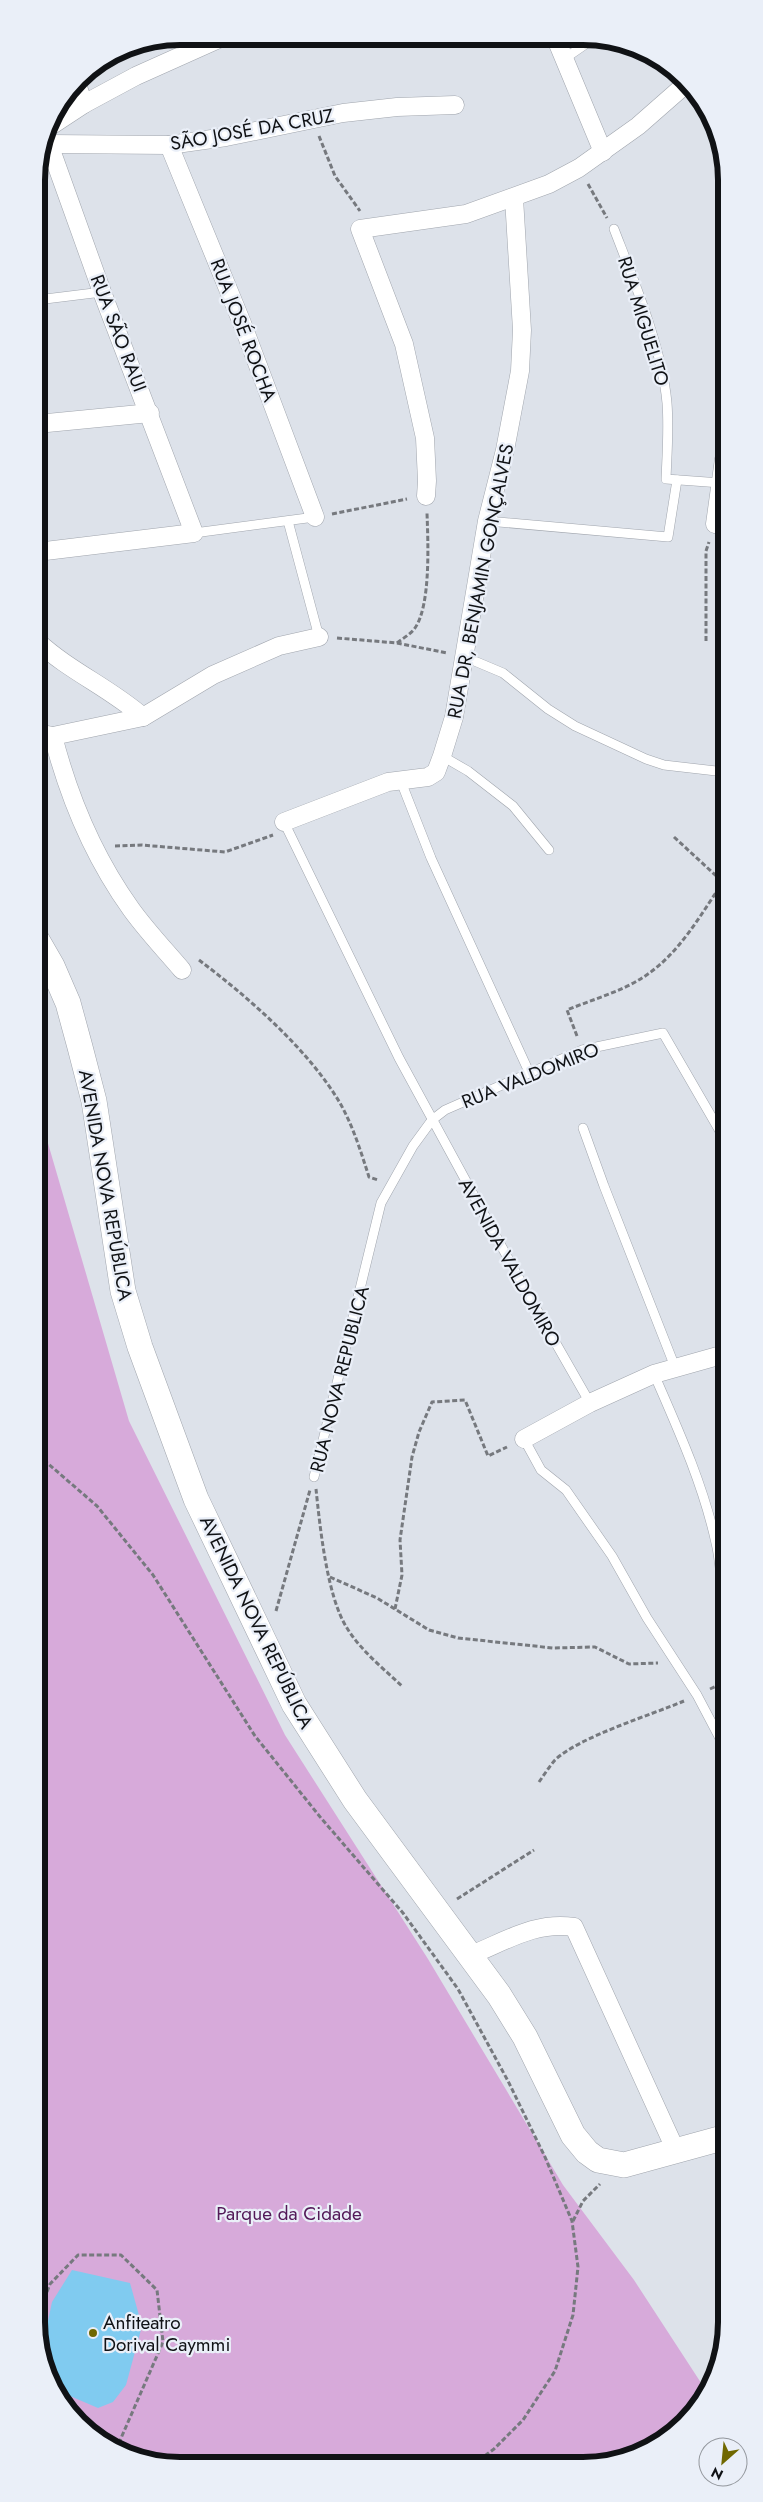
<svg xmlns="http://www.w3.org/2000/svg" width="763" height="2502" viewBox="0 0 763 2502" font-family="Jost,sans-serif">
	<rect width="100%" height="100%" fill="#dde2ea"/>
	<polygon fill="#d7aada" points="38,1109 129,1421 285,1735 428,1959 563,2185 634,2280 707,2392 691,2417 655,2447 611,2463 152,2463 78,2424 39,2350"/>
	<polygon fill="#80cbf0" points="72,2270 130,2283 142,2326 126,2385 113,2402 98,2408 70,2396 58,2386 45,2362 44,2340 52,2302"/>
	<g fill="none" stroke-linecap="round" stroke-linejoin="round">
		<defs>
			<g id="lane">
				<polyline points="564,59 593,39"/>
				<path d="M 614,229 C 634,281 662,348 667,403 C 669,429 667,454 666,479 L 721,483"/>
				<polyline points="37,300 102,292"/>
				<polyline points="288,521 319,637"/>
				<polyline points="487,521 668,537 677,480"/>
				<polyline points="194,533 315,517"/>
				<polyline points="465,657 503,673 548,709 575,726 646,759 664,765 725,772"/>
				<polyline points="442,756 468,771 513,806 549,850"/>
				<polyline points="400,779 431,858 529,1072"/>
				<polyline points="284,822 399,1058 522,1284 590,1403"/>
				<polyline points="583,1128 604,1186 675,1367"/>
				<path d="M 654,1374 C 678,1429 703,1484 716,1543 C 721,1563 720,1584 726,1604"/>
				<polyline points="524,1439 541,1470 566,1490 612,1556 647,1618 697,1695 726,1750"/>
				<polyline points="314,1477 381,1203 413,1146 432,1120 445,1110 582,1050 663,1033 725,1140"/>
			</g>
			<g id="street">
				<polyline points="556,39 603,152"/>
				<polyline points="76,82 84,104"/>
				<polyline points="46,129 84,104 136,76 223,37"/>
				<polyline points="49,144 169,145 226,137 343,113 397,107 455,105"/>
				<polyline points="169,145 242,323 315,517"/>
				<polyline points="37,424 150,413"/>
				<polyline points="426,496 427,481 425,438 404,344 360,229 466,214 549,184 579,168 638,126 687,83"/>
				<polyline points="715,524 724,459"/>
				<polyline points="37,552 194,533 102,292 45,133"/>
				<path d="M 37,641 C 69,671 110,688 143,717"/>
				<polyline points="37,733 53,736 143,717 213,675 279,646 319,637"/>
				<path d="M 53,736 C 69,798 93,856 131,909 C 146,930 165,950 182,970"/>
				<polyline points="284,822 388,782 428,777 436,772 442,756 454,717 487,521 505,450 520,371 522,330 514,198"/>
				<polyline points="524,1439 590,1403 654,1374 725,1354"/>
				<path d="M 471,1955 C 506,1941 536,1921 574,1927 L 676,2151"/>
			</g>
			<polyline id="secondary" points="37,940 52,966 68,1003 80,1047 94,1101 123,1291 140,1347 196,1499 294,1704 355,1800 499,1995 525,2037 573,2135 587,2152 598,2160 624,2165 726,2137"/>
		</defs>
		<use href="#lane" stroke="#a0a5ad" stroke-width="10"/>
		<use href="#street" stroke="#a0a5ad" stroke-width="19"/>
		<use href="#secondary" stroke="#a0a5ad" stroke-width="26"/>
		<g stroke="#76797e" stroke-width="3" stroke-dasharray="5 2.5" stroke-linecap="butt">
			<polyline points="319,136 335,176 360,211"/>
			<polyline points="588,184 607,218"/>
			<polyline points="332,514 407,499"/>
			<polyline points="337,638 397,643 447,653"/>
			<polyline points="706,641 706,551 709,542"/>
			<path d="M 397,643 C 402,639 411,634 415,628 C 431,605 428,541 427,513"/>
			<polyline points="674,837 725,884"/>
			<polyline points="115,846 142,845 225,852 273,835"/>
			<path d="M 199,960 C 248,997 308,1049 340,1103 C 353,1126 361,1152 369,1177 L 378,1180"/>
			<path d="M 577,1036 L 567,1010 C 591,1000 620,992 642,978 C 679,955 701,914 725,879"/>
			<polyline points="38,1455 97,1506 153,1575 255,1736 321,1818 403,1913 458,1989 508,2081 545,2157 572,2221 578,2267 573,2315 555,2371 523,2420 494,2449 475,2463"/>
			<path d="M 316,1489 C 320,1527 327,1597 347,1628 C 361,1651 384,1669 403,1687"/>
			<polyline points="330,1577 377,1598 429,1630 458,1638 553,1648 595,1647 629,1664 658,1663"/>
			<polyline points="395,1609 402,1575 400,1540 412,1457 419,1432 432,1402 465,1400 488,1456 507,1447"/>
			<polyline points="276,1611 310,1490"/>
			<polyline points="710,1689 726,1682"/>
			<path d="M 539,1782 C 544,1775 549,1767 555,1760 C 579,1737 651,1715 684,1701"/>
			<polyline points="457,1899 534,1850"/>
			<polyline points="573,2221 583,2201 600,2184"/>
			<polyline points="39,2313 50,2284 78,2255 121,2255 157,2290 163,2342 118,2445"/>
		</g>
		<use href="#lane" stroke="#fff" stroke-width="9"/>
		<use href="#street" stroke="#fff" stroke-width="18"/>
		<use href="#secondary" stroke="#fff" stroke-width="25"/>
	</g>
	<circle fill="#706800" stroke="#eaeff8" stroke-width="2" cx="93" cy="2333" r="5"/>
	<g text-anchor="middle" stroke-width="4.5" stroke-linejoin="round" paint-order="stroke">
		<g font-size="19" fill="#101215" stroke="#eaeff8">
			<text transform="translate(252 129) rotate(-10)" y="7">SÃO JOSÉ DA CRUZ</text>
			<text transform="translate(644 321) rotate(73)" y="7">RUA MIGUELITO</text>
			<text transform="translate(244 330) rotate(69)" y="7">RUA JOSÉ ROCHA</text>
			<text transform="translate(119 333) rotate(69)" y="7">RUA SÃO RAUI</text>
			<text transform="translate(480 581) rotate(-79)" y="7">RUA DR, BENJAMIN GONÇALVES</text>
			<text transform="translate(530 1075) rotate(-22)" y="7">RUA VALDOMIRO</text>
			<text transform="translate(106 1185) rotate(80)" y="7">AVENIDA NOVA REPÚBLICA</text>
			<text transform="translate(510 1262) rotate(61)" y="7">AVENIDA VALDOMIRO</text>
			<text transform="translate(339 1379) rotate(-76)" y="7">RUA NOVA REPUBLICA</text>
			<text transform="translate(257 1622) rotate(64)" y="7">AVENIDA NOVA REPÚBLICA</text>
		</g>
		<g font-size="19" fill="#531958" stroke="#eaeff8">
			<text x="289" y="2220">Parque da Cidade</text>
		</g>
		<g font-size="19" fill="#101215" stroke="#eaeff8" text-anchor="start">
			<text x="103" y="2329">Anfiteatro<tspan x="103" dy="22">Dorival Caymmi</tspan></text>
		</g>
	</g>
	<path d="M0 0H763V2502H0ZM180 45H583A135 135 0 0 1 718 180V2322A135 135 0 0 1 583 2457H180A135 135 0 0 1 45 2322V180A135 135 0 0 1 180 45Z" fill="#eaeff8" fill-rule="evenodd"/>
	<path fill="none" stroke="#101215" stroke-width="6" d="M180 45H583A135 135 0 0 1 718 180V2322A135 135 0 0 1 583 2457H180A135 135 0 0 1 45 2322V180A135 135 0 0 1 180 45Z"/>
	<g transform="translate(723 2462) rotate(207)"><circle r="24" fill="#eaeff8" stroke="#93979d"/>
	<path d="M0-4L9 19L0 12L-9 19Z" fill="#706800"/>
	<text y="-8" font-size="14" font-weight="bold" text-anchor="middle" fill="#101215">N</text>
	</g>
</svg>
